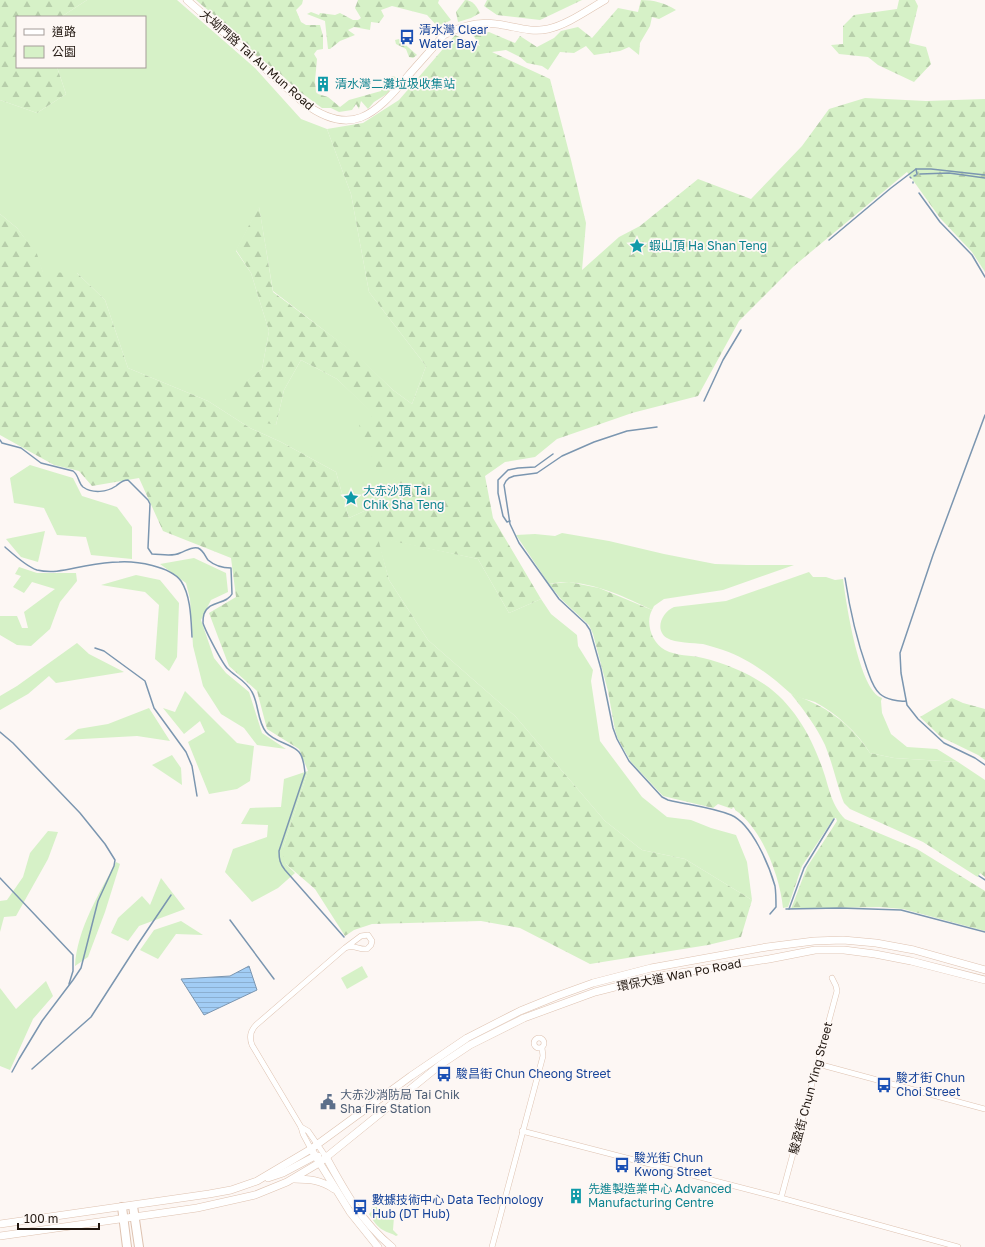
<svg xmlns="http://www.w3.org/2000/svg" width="985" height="1247" viewBox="0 0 985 1247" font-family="'Golos Text','Noto Sans TC',sans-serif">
	<defs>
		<pattern id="forest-firs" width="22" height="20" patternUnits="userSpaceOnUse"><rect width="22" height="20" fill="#d6f1c7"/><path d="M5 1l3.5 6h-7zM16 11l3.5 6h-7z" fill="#b7ceaa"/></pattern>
		<pattern id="water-rules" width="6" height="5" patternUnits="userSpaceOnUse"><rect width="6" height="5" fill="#a2cdf5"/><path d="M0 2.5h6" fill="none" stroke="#8bafd1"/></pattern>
	</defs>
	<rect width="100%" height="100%" fill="#fdf7f4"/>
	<g fill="#d6f1c7">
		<polygon points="87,0 177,0 255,68 301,119 327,129 351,194 369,292 426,366 412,404 393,390 355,354 273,291 259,207 236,251 251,273 269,331 262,369 225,399 276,425 284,390 301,360 337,379 375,415 402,469 373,507 349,518 336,472 281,442 250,428 208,401 128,368 105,300 77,273 43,273 36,254 17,228 0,214 0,100 37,113 66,94 57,67 145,67 145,17 61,17"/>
		<polygon points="30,465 73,478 82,496 117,507 132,527 132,559 91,555 86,537 57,535 44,508 14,503 10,478"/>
		<polygon points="45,531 38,562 21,557 6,539"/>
		<path d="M 562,533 L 609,541 L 664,554 L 715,564 L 747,565 L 794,565 L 723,590 L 664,599 L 654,606 L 652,610 C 624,596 581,576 549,584 L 516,535 L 535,534 L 555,536 Z"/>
		<polygon points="377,537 478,559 509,613 541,599 551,614 577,635 578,646 593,670 591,681 600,741 642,797 667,817 691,820 711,828 736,835 747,862 752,900 685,859 642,850 605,821 515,716 428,640 389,580"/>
		<polygon points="194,558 226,573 228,592 211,600 201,620 214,658 226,673 249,692 262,733 286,749 257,745 244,728 221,714 203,686 193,646 190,599 186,583 160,564"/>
		<polygon points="19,567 37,573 76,573 77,581 60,602 50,629 31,646 17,645 0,635 0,616 17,616 22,628 28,628 24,612 55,589 32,582 24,593 13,587 21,576 15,574"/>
		<path d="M 809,572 L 813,577 L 826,577 L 835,580 L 843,579 C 846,602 859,691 882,698 L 881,701 L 882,713 L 891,734 L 907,747 L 937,749 L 958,762 L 894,758 L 870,753 C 857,732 837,714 815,702 C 807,699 796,698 790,693 C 770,675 749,659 723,650 C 717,648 710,646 703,644 C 694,643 675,643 667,638 C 654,630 662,612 674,607 L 726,601 Z"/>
		<polygon points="136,575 160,580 179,603 177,657 169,671 155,659 159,605 145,592 101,585"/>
		<polygon points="77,643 89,654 124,672 56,683 49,676 28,694 0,710 0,696 17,686"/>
		<polygon points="185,691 237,743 254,746 250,781 237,789 209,794 188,742 205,732 200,721 184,734 163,708 175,712"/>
		<polygon points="149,708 170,741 137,736 64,740 78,729 108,724"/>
		<polygon points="172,755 181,768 182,785 152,765"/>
		<polygon points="308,771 283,848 286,864 295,873 278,888 252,902 225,872 233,849 267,837 268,825 241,824 250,808 281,807 284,779"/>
		<polygon points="48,831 58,832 48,859 16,916 4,917 0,932 0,901 7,900 23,877 30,853"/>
		<path d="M 116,862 L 120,864 L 105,912 L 88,957 L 75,966 C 77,929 99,894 116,862 Z"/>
		<polygon points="161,878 185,909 139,926 128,941 111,933 118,918 142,896 150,905"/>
		<polygon points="181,921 203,935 176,934 158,959 140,950 154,930"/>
		<polygon points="362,966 368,977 347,989 341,978"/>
		<polygon points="46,981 53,996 33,1019 10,1070 0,1066 0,988 16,1009"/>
		<path d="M 374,1207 L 377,1207 L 378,1211 L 386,1213 L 390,1212 L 390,1214 L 392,1215 L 396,1212 L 397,1213 L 396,1217 L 394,1217 L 393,1230 L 398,1235 L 396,1236 C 392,1233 387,1233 383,1230 C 377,1227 373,1220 369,1214 L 372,1211 L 371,1208 Z"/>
	</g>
	<g fill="url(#forest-firs)">
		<polygon points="0,0 87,0 61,17 17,17 17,67 57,67 66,94 37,113 0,100"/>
		<path d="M 196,0 L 303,0 L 302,4 L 296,10 L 301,22 L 306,25 L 320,25 L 323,36 L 323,49 L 317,50 L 314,54 L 317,59 L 315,81 L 316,92 L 318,94 L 328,97 L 340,107 L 349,100 L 381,91 L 384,80 L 393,76 L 400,79 L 390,92 L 374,102 L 368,109 L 361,101 L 359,109 L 356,104 L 352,110 L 339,112 L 331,108 L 322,108 L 295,88 L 283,76 L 248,49 C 243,36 208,11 196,0 Z"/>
		<polygon points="358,0 439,0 438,3 451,20 438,27 427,15 392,6 381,10 384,16 379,23 371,22 370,30 354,27 348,30 355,35 340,41 330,49 328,49 325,21 307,14 311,12 319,15 320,13 335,15 340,13 353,20 358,20 361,18 355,8"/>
		<path d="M 465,0 C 473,0 477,7 480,13 L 471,18 L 458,22 L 456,12 Z"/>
		<polygon points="487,0 582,0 540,20 497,15 484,6"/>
		<path d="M 641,0 C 654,0 665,3 676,10 L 659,19 L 652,17 L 650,26 L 640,43 L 639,55 L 629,47 L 620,51 L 594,55 L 586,46 L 574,53 L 560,52 L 548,70 L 542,66 L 527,63 L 520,57 L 506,50 L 492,52 L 550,79 L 571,160 L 586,223 L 582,270 L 619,237 L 640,226 L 698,179 L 751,199 L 802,146 L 829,109 L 865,98 L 926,101 L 985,99 L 985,272 L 972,252 L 940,218 L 907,172 L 794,266 L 739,321 L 698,396 L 632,413 L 557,439 L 535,457 L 505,462 L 485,476 L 493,518 L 541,599 L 509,613 L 478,559 L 378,538 L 389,580 L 428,640 L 515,716 L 605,821 L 642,850 L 685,859 L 752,900 L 741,937 L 708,945 L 590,964 L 520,928 L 481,921 L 372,924 L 354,930 L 345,936 L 315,889 L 286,864 L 283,856 L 283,848 L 308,771 L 299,749 L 267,729 L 257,691 L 229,666 L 209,613 L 236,597 L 231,558 L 163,531 L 139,478 L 92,486 L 79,471 L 54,465 L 0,435 L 0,214 L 17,228 L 37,254 L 43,272 L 77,273 L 105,300 L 128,368 L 208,401 L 250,428 L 281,442 L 336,472 L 349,518 L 373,507 L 401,469 L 377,469 L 359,425 L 374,415 L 337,379 L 301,360 L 284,390 L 276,425 L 248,420 L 224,398 L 262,369 L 269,331 L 251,273 L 236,250 L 259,206 L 273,292 L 356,354 L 393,390 L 412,404 L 426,366 L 369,292 L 351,194 L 327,129 L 363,123 L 399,100 L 455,35 L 480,46 L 473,35 L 489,32 L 515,43 L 520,36 L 537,47 L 554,38 L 561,31 L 578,27 L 592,38 L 618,8 L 638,12 Z"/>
		<polygon points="899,0 915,0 918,6 909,43 926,47 931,64 914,82 878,65 868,57 839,54 831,45 843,44 843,26 854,15 897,9"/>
		<polygon points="399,39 417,55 413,58 409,57 406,49 396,44 395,40"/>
		<path d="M 569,582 L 599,588 L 652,610 C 645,623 652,643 665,650 C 676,656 691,655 703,658 C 724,663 746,672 764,684 C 794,704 813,739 824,773 C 830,791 831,804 845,819 L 917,849 L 985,891 L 985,931 L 903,909 L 879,907 L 791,909 L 807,867 L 837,821 L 836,818 L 834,818 L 802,866 L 788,907 L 783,908 C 780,877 762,828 735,810 L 735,809 L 733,807 L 732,809 L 718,804 L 713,808 L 663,796 L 631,762 L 618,739 L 615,730 L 608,691 L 593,634 L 589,625 L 561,599 L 549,584 Z"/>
		<path d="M 791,694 C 825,705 850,723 870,753 L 894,758 L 958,762 L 985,780 L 985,877 L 980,873 L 978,877 L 976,876 L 923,842 L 850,809 L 844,803 L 842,798 C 836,780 832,762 825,745 C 816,726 804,710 791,694 Z"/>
		<polygon points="952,698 963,703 985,709 985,760 978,755 941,737 920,717"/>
	</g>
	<polygon fill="url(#water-rules)" stroke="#7b96b0" points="249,966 257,990 204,1015 181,979 230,976"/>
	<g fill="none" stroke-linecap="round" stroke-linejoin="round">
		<g stroke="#7b96b0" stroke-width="1.5">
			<polyline points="917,174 916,169 931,169 985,175"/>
			<polyline points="920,174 949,173 985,178"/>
			<polyline points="914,176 916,175"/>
			<polyline points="910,177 911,178"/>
			<polyline points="913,182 913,183"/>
			<polyline points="919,193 940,222 972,255 985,277"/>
			<polyline points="829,240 891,188 916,169"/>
			<polyline points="704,401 723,360 741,330"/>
			<polyline points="985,415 933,555 900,653 901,673 907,705 918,719 944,743 975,758 985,765"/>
			<path d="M 657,427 L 627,431 L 594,442 L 562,456 L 537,473 L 514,476 L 509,478 L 506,481 L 504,485 L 510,524 L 519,543 L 559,599 L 586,624 L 590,630 L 601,669 L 613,728 L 617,739 L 629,761 L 662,797 L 668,800 C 688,805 711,807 731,815 C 752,824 769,865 775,886 C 776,893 776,900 776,907 L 770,914"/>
			<path d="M 0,440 L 2,443 L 21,448 L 41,463 L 73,471 C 79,475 78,483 83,487 C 93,494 107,492 116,486 C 120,483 122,480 128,480 L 148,500 L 150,504 L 148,548 L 152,554 C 161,554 172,557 180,553 C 186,551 192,546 198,548 C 204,551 205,556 208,560 C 215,566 223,568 231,568 L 232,594 C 226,605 209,600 204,614 C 203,617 203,621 203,623 C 205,630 223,665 228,669 C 235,676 247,682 252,692 C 259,704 257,721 266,732 C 274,742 292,744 299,752 C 304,758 304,766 305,773 L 279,851 C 279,859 280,864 285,870 L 344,937"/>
			<polyline points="510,521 507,522 503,516 498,493 498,480 508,470 518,468 535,467 553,454"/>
			<path d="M 5,547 C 13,554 27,567 37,570 C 54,574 69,569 85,566 C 96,564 108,562 119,562 C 136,561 170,566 181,581 C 191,596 191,620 192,637"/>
			<path d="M 845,578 C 850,611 856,638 867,669 C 870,677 873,688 880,694 C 886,699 898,702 906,701"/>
			<polyline points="95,648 104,651 145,681 154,708 186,752 192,766 197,796"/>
			<polyline points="0,732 13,743 80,813 105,844 115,860 114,866 98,901 81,968 73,980 42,1021 19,1059 12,1072"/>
			<polyline points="979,876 985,880"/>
			<polyline points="0,878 73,955 73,971 69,984"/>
			<polyline points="786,909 840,908 901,910 985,932"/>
			<polyline points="789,909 804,868 834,819"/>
			<polyline points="230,920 274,979"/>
			<polyline points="32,1069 91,1017 138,944 171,895"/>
		</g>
		<defs>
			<g id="street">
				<circle cx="539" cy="1043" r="5"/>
				<polyline points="818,1064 985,1109"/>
				<polyline points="301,1127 308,1131 326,1157"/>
				<polyline points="522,1131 781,1198 958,1247"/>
				<path d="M 311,1149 L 303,1134 L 301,1127 L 252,1045 C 249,1037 250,1031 256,1025 L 345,948 L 361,936 L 368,935 L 372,941 L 371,945 L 367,949 C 358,950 355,944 345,948"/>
				<polyline points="781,1198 837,991 836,986 832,978"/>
				<polyline points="492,1247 543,1056 542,1048"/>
			</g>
			<g id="secondary">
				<path d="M 187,0 L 304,103 C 351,138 375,115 407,77 C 419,63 432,49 444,35 C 461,26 477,21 496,24 C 514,26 530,33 548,29 C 567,25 589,9 605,0"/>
				<polyline points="311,1149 350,1212 378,1247"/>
				<path d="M 326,1157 C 344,1190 362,1223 392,1247"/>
				<polyline points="268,1178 283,1173 315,1156 318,1156"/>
				<path d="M 294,1179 C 309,1179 321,1180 334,1189"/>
				<polyline points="0,1224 209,1194 231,1190 257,1181 311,1149 411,1076 467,1038 520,1011 557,996 593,983 651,968 767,947 814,941 843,940 876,943 914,950 985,970"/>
				<polyline points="0,1236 197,1208 255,1195 287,1182 319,1163 440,1065 470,1045 524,1018 595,992 654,977 769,959 815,950 844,950 875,954 911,961 985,980"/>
			</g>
			<g id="primary">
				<polyline points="133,1206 139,1247"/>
				<polyline points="122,1207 127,1247"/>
			</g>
		</defs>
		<use href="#street" stroke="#dec2b0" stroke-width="6"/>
		<use href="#secondary" stroke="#dec2b0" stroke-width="8"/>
		<use href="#primary" stroke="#dec2b0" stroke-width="10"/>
		<use href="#street" stroke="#fff" stroke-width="5"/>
		<use href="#secondary" stroke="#fff" stroke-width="7"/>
		<use href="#primary" stroke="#fff" stroke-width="8"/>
	</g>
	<defs>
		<symbol id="bus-bare" viewBox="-9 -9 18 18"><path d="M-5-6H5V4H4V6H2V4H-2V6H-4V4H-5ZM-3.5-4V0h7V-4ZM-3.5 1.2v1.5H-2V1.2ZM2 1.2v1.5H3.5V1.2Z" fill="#1a4fb4" stroke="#fdf7f4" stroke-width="2.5" paint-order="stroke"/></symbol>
		<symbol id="building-bare" viewBox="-9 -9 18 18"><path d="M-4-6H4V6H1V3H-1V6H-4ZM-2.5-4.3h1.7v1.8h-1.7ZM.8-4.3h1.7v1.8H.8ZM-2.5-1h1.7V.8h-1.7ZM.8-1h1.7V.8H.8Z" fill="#0f9aa8" stroke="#fdf7f4" stroke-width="2.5" paint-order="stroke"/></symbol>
		<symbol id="sight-bare" viewBox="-9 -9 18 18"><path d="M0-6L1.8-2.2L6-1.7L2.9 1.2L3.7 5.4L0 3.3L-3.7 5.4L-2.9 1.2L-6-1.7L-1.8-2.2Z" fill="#0f9aa8" stroke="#fdf7f4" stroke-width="2.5" paint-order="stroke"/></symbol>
		<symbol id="civic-bare" viewBox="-9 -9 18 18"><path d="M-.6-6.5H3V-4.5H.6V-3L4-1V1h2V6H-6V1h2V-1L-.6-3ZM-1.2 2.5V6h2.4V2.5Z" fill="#5c6f8a" stroke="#fdf7f4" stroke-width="2.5" paint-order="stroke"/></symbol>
	</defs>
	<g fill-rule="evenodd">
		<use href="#bus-bare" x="396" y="26" width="22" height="22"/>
		<use href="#building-bare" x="312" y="73" width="22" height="22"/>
		<use href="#sight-bare" x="626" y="235" width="22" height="22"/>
		<use href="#sight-bare" x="340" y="487" width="22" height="22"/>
		<use href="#bus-bare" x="433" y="1063" width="22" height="22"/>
		<use href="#bus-bare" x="873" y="1074" width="22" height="22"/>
		<use href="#civic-bare" x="317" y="1091" width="22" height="22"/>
		<use href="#bus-bare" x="611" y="1154" width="22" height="22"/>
		<use href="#building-bare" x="565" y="1185" width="22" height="22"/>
		<use href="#bus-bare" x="349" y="1196" width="22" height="22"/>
	</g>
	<g text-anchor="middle" stroke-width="3.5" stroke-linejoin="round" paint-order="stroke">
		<g font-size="12" fill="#164399" stroke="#fdf7f4" text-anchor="start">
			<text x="419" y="34">清水灣 Clear<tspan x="419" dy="14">Water Bay</tspan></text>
			<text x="456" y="1078">駿昌街 Chun Cheong Street</text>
			<text x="896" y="1082">駿才街 Chun<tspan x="896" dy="14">Choi Street</tspan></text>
			<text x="634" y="1162">駿光街 Chun<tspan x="634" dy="14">Kwong Street</tspan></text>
			<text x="372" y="1204">數據技術中心 Data Technology<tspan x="372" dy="14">Hub (DT Hub)</tspan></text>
		</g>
		<g font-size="12" fill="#211710" stroke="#fdf7f4">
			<text transform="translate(257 60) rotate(41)" y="4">大坳門路 Tai Au Mun Road</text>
			<text transform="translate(679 975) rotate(-11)" y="4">環保大道 Wan Po Road</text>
			<text transform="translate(811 1088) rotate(-75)" y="4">駿盈街 Chun Ying Street</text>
		</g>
		<g font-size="12" fill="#0d838f" stroke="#fdf7f4" text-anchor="start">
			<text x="335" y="88">清水灣二灘垃圾收集站</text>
			<text x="649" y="250">蝦山頂 Ha Shan Teng</text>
			<text x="363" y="495">大赤沙頂 Tai<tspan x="363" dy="14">Chik Sha Teng</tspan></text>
			<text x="588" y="1193">先進製造業中心 Advanced<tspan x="588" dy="14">Manufacturing Centre</tspan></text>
		</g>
		<g font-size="12" fill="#4e5e75" stroke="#fdf7f4" text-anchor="start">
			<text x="340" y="1099">大赤沙消防局 Tai Chik<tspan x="340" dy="14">Sha Fire Station</tspan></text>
		</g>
	</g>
	<rect x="16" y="16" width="130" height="52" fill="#fdf7f4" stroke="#a59d99"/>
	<rect x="24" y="29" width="20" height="6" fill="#ffffff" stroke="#a59d99"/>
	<text x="52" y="36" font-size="12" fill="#211710">道路</text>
	<rect x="24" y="46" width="20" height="12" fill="#d6f1c7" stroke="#a59d99"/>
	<text x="52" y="56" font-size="12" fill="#211710">公園</text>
	<path d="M18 1223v6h81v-6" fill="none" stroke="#211710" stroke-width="2"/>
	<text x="24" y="1223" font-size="12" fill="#211710" stroke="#fdf7f4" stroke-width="3" paint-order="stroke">100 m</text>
</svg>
